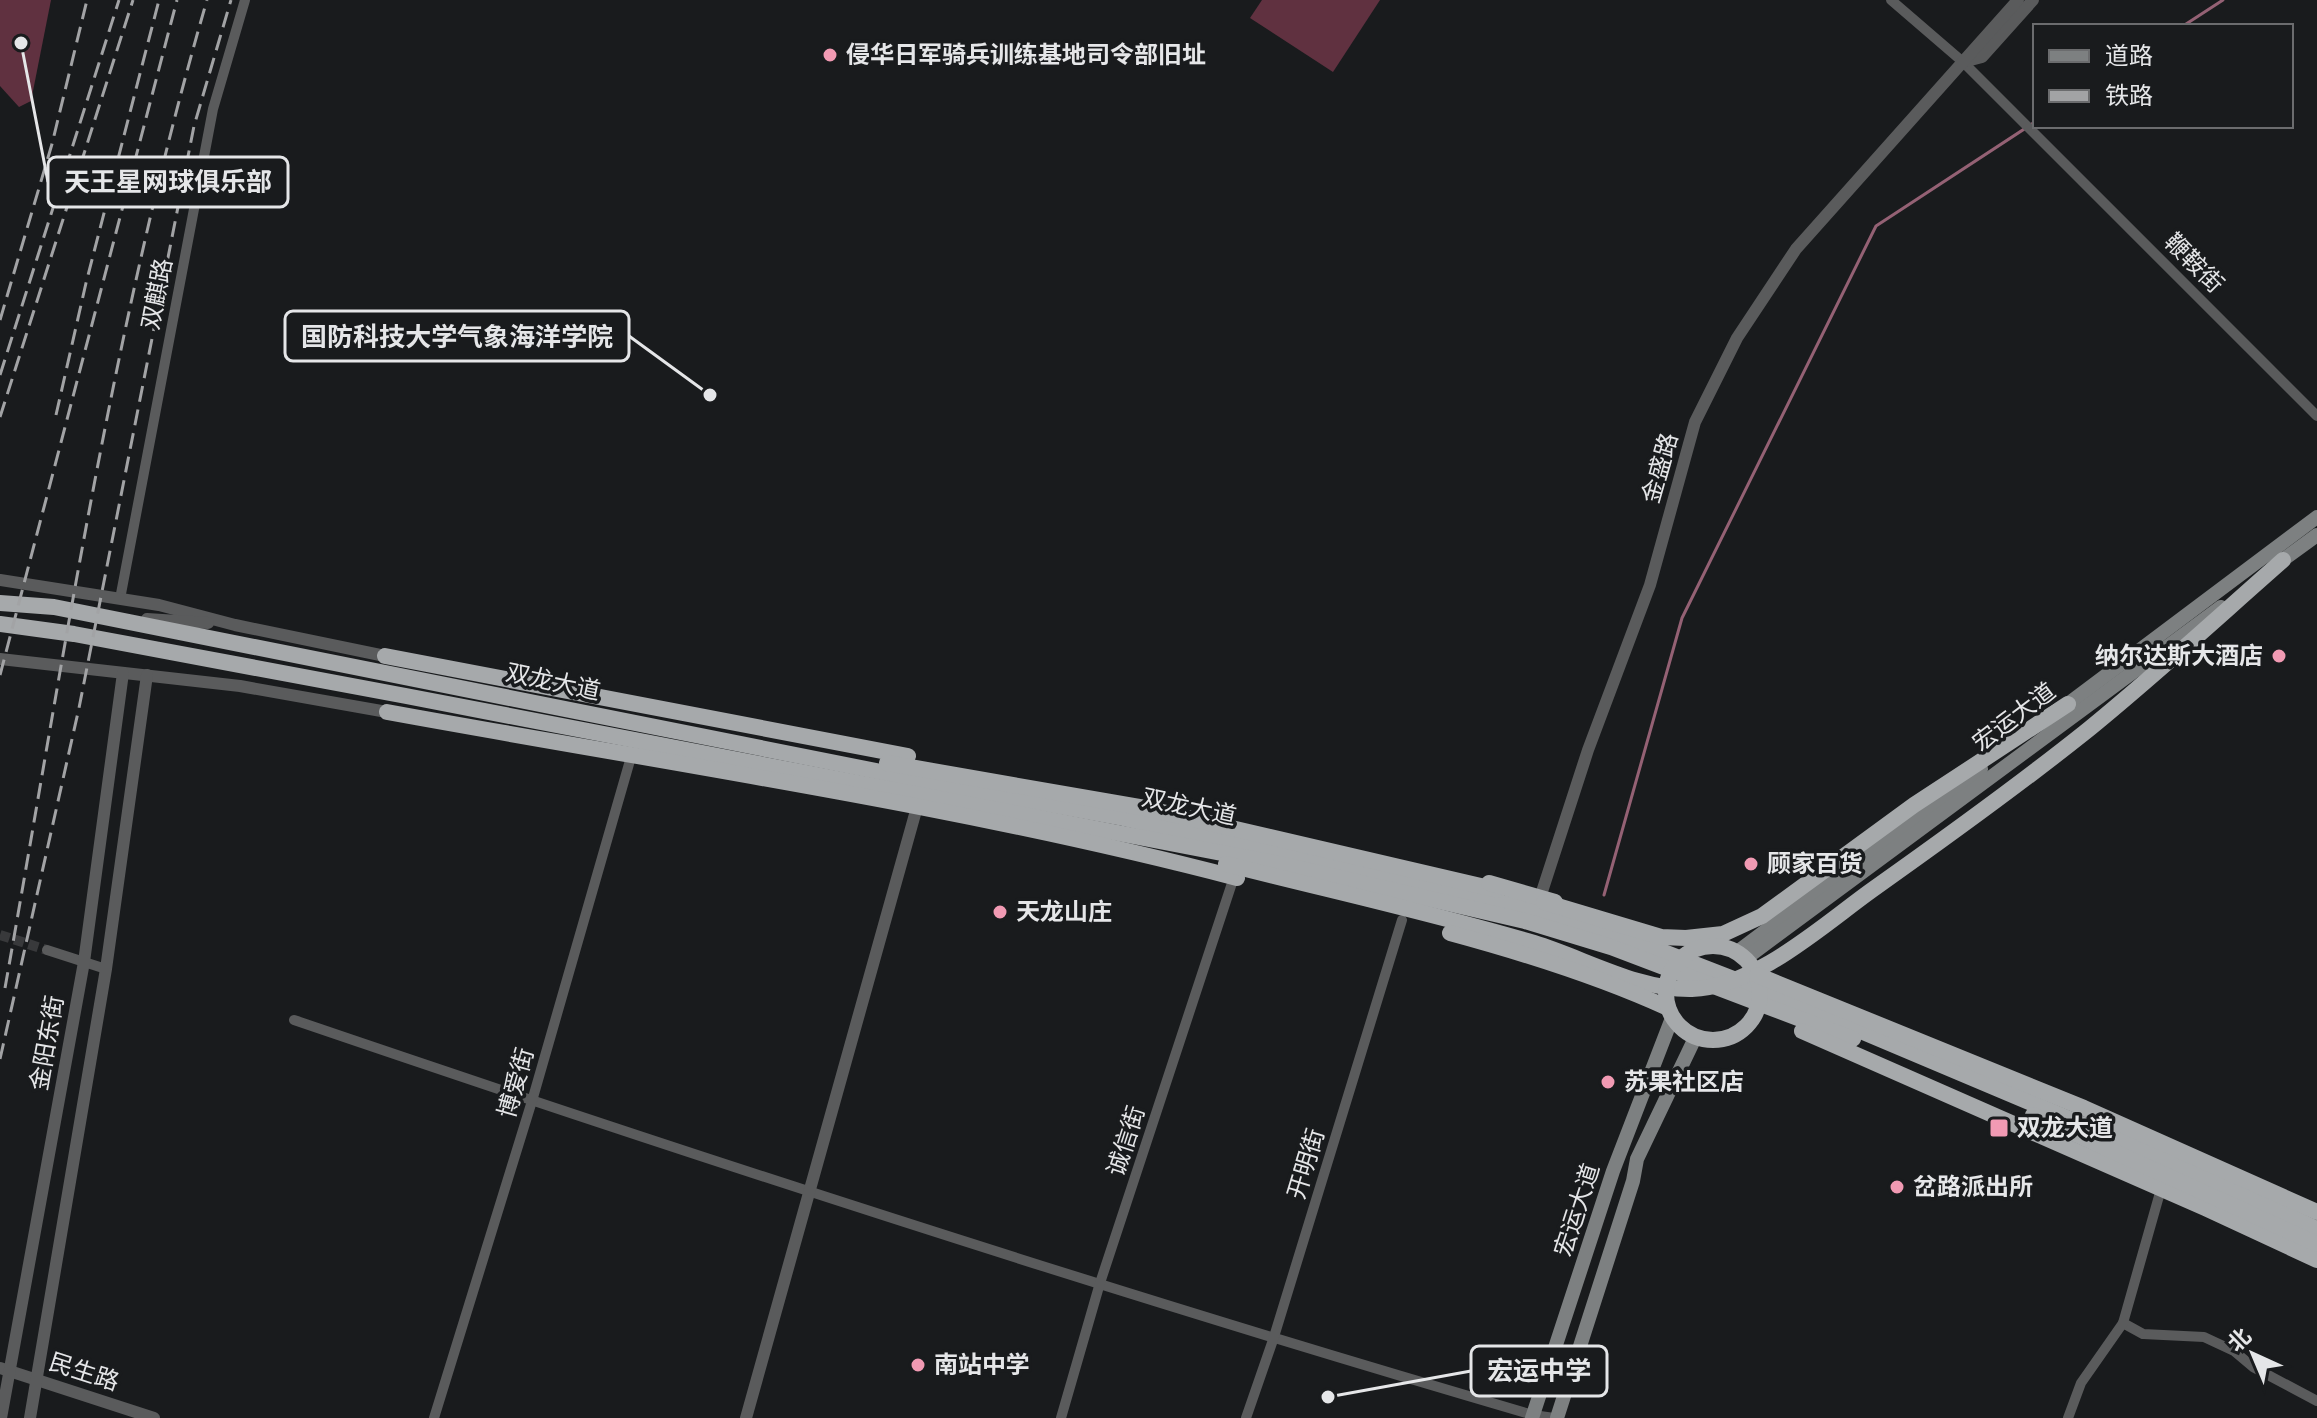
<svg xmlns="http://www.w3.org/2000/svg" width="2317" height="1418" viewBox="0 0 2317 1418" font-family="Cabin,'Noto Sans SC',sans-serif">
	<rect width="100%" height="100%" fill="#191b1d"/>
	<g fill="#603140">
		<polygon points="0,0 51,0 31,101 19,107 0,86"/>
		<polygon points="1262,0 1380,0 1333,72 1250,18"/>
	</g>
	<g fill="none" stroke-linecap="round" stroke-linejoin="round">
		<g stroke="#946174" stroke-width="3">
			<polyline points="2183,26 2223,0"/>
			<polyline points="1604,895 1682,618 1876,226 2035,122"/>
		</g>
		<polyline stroke="#38393b" stroke-width="10" stroke-dasharray="10 5" stroke-linecap="butt" points="0,935 47,950"/>
		<g stroke="#5a5b5c" stroke-width="10">
			<polyline points="1891,0 1963,62 2317,416"/>
			<polyline points="120,599 213,109 245,0"/>
			<polyline points="47,950 106,969"/>
			<path d="M 294,1020 C 705,1160 1117,1294 1533,1415 L 1554,1418"/>
			<polyline points="2123,1323 2143,1334 2204,1337 2234,1351 2253,1367 2317,1401"/>
			<polyline points="434,1418 532,1101 631,757"/>
			<polyline points="1061,1418 1100,1283 1234,877"/>
			<polyline points="1246,1418 1273,1340 1402,920"/>
			<polyline points="2068,1418 2081,1383 2123,1323 2161,1189"/>
		</g>
		<g stroke="#5a5b5c" stroke-width="12">
			<polyline points="1963,62 1982,57 2033,0"/>
			<polyline points="0,580 159,605 235,625 385,656"/>
			<polyline points="147,619 208,623"/>
			<polyline points="0,659 240,686 387,712"/>
			<polyline points="1538,904 1588,750 1650,585 1695,422 1737,338 1796,249 2018,0"/>
			<polyline points="0,1368 154,1418"/>
			<polyline points="1,1418 84,962 123,673"/>
			<polyline points="30,1418 106,969 147,675"/>
			<polyline points="746,1418 917,807"/>
		</g>
		<g stroke="#7d8081" stroke-width="14">
			<polyline points="2276,565 2317,535"/>
			<polyline points="2061,709 2317,517"/>
			<polyline points="1737,952 1981,769"/>
			<polyline points="1745,959 2221,607"/>
			<polyline points="1532,1418 1613,1171 1672,1018"/>
			<polyline points="1557,1418 1633,1181 1637,1159 1695,1038"/>
		</g>
		<g stroke="#a6a9ab" stroke-width="16">
			<polyline points="0,603 54,607 966,789 1123,818 1521,907 1625,937 1785,999 2183,1167 2317,1229"/>
			<polyline points="0,624 74,634 406,696 1284,865 1525,921 1611,947 1853,1039"/>
			<polyline points="385,656 908,756"/>
			<path d="M 387,712 C 671,764 958,805 1237,878"/>
			<polyline points="887,763 1145,808 1498,890"/>
			<path d="M 1226,864 C 1328,890 1433,913 1534,943 C 1586,959 1637,990 1692,989 C 1756,987 1823,925 1872,890 C 1944,839 2015,788 2084,733 C 2152,678 2217,618 2283,560"/>
			<polyline points="1489,883 1555,902"/>
			<polyline points="1544,902 1661,937 1686,938 1723,934 1762,916 1914,805 2068,704"/>
			<path d="M 1450,933 C 1524,953 1598,976 1668,1008"/>
			<circle cx="1713" cy="993" r="47"/>
			<polyline points="1757,975 2084,1108 2317,1212"/>
			<polyline points="1802,1031 2205,1208 2317,1260"/>
			<polyline points="2033,1115 2317,1244"/>
		</g>
		<g stroke="#a2a3a5" stroke-width="3" stroke-dasharray="16 8" stroke-linecap="butt">
			<polyline points="0,320 52,144 87,0"/>
			<polyline points="0,375 119,0"/>
			<polyline points="56,415 86,283 159,0"/>
			<polyline points="0,417 133,0"/>
			<polyline points="0,675 177,0"/>
			<path d="M 5,988 C 64,657 113,323 207,0"/>
			<polyline points="0,1059 79,708 194,126 231,0"/>
		</g>
	</g>
	<g fill="#f19ab3" stroke="#191b1d" stroke-width="3">
		<circle cx="830" cy="55" r="8"/>
		<circle cx="2279" cy="656" r="8"/>
		<circle cx="1751" cy="864" r="8"/>
		<circle cx="1000" cy="912" r="8"/>
		<circle cx="1608" cy="1082" r="8"/>
		<rect x="1989" y="1118" width="20" height="20" rx="4"/>
		<circle cx="1897" cy="1187" r="8"/>
		<circle cx="918" cy="1365" r="8"/>
	</g>
	<g text-anchor="middle" stroke-width="7" stroke-linejoin="round" paint-order="stroke">
		<g font-size="24" font-weight="bold" fill="#e5e6e8" stroke="#191b1d" text-anchor="start">
			<text x="846" y="63">侵华日军骑兵训练基地司令部旧址</text>
			<text x="2263" y="664" text-anchor="end">纳尔达斯大酒店</text>
			<text x="1767" y="872">顾家百货</text>
			<text x="1016" y="920">天龙山庄</text>
			<text x="1624" y="1090">苏果社区店</text>
			<text x="2017" y="1136">双龙大道</text>
			<text x="1913" y="1195">岔路派出所</text>
			<text x="934" y="1373">南站中学</text>
		</g>
		<g font-size="24" fill="#e5e6e8" stroke="#191b1d">
			<text transform="translate(2194 263) rotate(45)" y="8">鞭鞍街</text>
			<text transform="translate(157 294) rotate(-79)" y="8">双麒路</text>
			<text transform="translate(1660 468) rotate(-74)" y="8">金盛路</text>
			<text transform="translate(553 682) rotate(12)" y="8">双龙大道</text>
			<text transform="translate(2014 717) rotate(-37)" y="8">宏运大道</text>
			<text transform="translate(1189 807) rotate(12)" y="8">双龙大道</text>
			<text transform="translate(47 1043) rotate(-80)" y="8">金阳东街</text>
			<text transform="translate(516 1083) rotate(-74)" y="8">博爱街</text>
			<text transform="translate(1126 1141) rotate(-72)" y="8">诚信街</text>
			<text transform="translate(1306 1164) rotate(-73)" y="8">开明街</text>
			<text transform="translate(1577 1210) rotate(-72)" y="8">宏运大道</text>
			<text transform="translate(84 1372) rotate(18)" y="8">民生路</text>
		</g>
	</g>
	<path fill="none" stroke="#e5e6e8" stroke-width="3" d="M21 43L48 182M710 395L629 336M1328 1397L1471 1371"/>
	<g fill="#e5e6e8" stroke="#191b1d" stroke-width="3">
		<circle cx="21" cy="43" r="8"/>
		<circle cx="710" cy="395" r="8"/>
		<circle cx="1328" cy="1397" r="8"/>
	</g>
	<g fill="#191b1d" stroke="#e5e6e8" stroke-width="3">
		<rect x="48" y="157" width="240" height="50" rx="8"/>
		<rect x="285" y="311" width="344" height="50" rx="8"/>
		<rect x="1471" y="1346" width="136" height="50" rx="8"/>
	</g>
	<g font-size="26" text-anchor="middle" font-weight="bold" fill="#e5e6e8">
		<text x="168" y="191">天王星网球俱乐部</text>
		<text x="457" y="346">国防科技大学气象海洋学院</text>
		<text x="1539" y="1380">宏运中学</text>
	</g>
	<rect x="2033" y="24" width="260" height="104" fill="#191b1d" stroke="#6b6c6e" stroke-width="2"/>
	<rect x="2049" y="50" width="40" height="12" fill="#7d8081" stroke="#6b6c6e" stroke-width="2"/>
	<text x="2105" y="64" font-size="24" fill="#e5e6e8">道路</text>
	<rect x="2049" y="90" width="40" height="12" fill="#a2a3a5" stroke="#6b6c6e" stroke-width="2"/>
	<text x="2105" y="104" font-size="24" fill="#e5e6e8">铁路</text>
	<g transform="translate(2253 1354) rotate(316)" stroke="#191b1d" stroke-width="6" paint-order="stroke">
	<path d="M0-6L14 30L0 20L-14 30Z" fill="#e5e6e8"/>
	<text y="-12" font-size="22" font-weight="bold" text-anchor="middle" fill="#e5e6e8">北</text>
	</g>
</svg>
